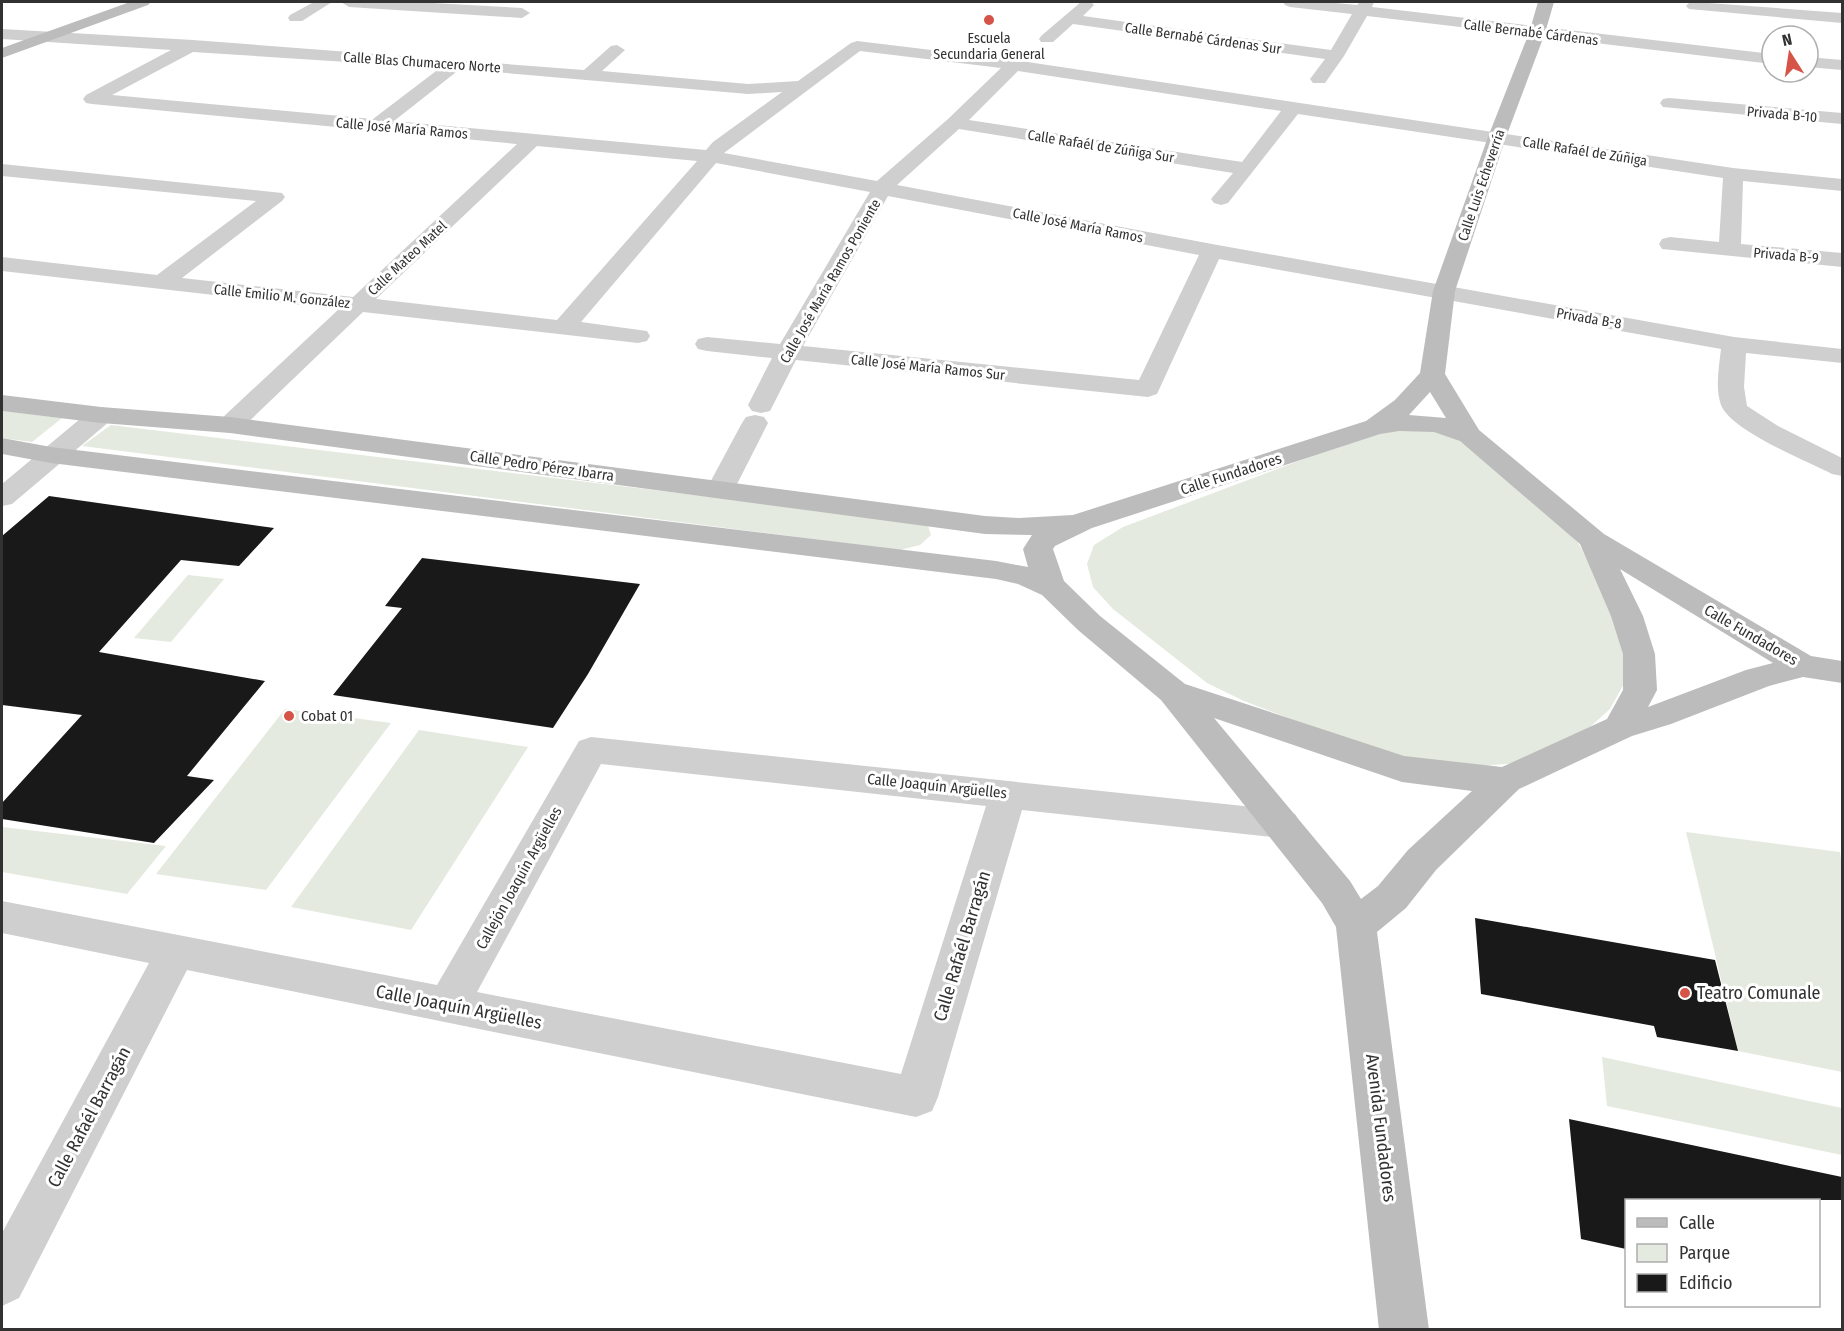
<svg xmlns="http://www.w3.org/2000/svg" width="1844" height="1331" viewBox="0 0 1844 1331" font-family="'Fira Sans Condensed',sans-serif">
	<rect width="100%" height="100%" fill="#fff"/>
	<g fill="#e4eadf">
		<polygon points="2,411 62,418 32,442 2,438"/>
		<polygon points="111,425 912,521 928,526 931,535 920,545 900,550 82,446"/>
		<polygon points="1400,426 1465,436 1576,539 1606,594 1630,662 1626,680 1610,709 1590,727 1518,763 1456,768 1380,753 1244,701 1207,683 1113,609 1093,587 1087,564 1094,545 1123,527 1378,431"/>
		<polygon points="188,575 224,579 171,642 134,638"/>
		<polygon points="285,709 391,723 266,890 156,874"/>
		<polygon points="419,730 528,747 411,930 291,907"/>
		<polygon points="2,827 166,846 127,894 2,872"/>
		<polygon points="1686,832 1840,852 1842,868 1842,1072 1738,1051"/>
		<polygon points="1602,1057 1842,1108 1842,1155 1607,1106"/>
	</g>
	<g fill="#191919">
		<polygon points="49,496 274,528 239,566 181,560 99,652 265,681 187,776 214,780 154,843 2,819 2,803 82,715 2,705 2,536"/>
		<polygon points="422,558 640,584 588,674 553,728 333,695 402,608 385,606"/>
		<polygon points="1475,918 1715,960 1738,1051 1657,1037 1654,1026 1481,994"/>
		<polygon points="1569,1119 1842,1177 1842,1200 1626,1200 1626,1249 1581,1239"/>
	</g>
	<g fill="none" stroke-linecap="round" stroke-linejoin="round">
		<g fill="#cfcfcf" fill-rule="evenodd">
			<polygon points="314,2 332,2 302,21 290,21 288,18 290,15"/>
			<polygon points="341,2 414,2 522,8 530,13 522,18 349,7"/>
			<polygon points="1081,2 1091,2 1094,5 1083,16 1331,50 1352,14 1290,7 1285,5 1283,2 1325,2 1357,5 1360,2 1374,2 1372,7 1772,54 1772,64 1367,16 1344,56 1325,83 1313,83 1310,79 1325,59 1073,24 1053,42 1041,42 1039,39 1041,36"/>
			<polygon points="1695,2 1842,13 1842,23 1689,9 1686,6 1689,3"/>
			<path d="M 2,29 L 193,40 L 584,70 L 611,46 L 617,45 L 625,50 L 602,71 L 748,84 L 798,81 L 851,43 L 857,41 L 1014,60 L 1733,168 L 1842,179 L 1842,191 L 1743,181 L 1741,244 L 1842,253 L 1842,267 L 1662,249 L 1659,244 L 1662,239 L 1670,237 L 1719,242 L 1723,178 L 1298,114 L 1228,203 L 1221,205 L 1214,203 L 1211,199 L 1233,173 L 959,129 L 897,185 L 1212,244 L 1734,337 L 1842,349 L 1842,363 L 1746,353 L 1744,387 L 1747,406 L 1778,426 L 1842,458 L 1842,476 L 1832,474 C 1807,461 1731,431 1721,405 C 1715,388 1719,367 1721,349 L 1219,259 L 1157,394 L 1148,397 L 796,360 L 770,411 L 761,413 L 752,411 L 748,405 L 772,358 L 707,351 L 698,349 L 695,344 L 698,339 L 707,337 L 780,344 L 870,192 L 716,163 L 581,322 L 647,331 L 650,336 L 647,341 L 638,343 L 363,312 L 239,431 L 230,433 L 221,431 L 217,425 L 221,419 L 339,309 L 2,271 L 2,257 L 157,275 L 256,201 L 2,176 L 2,164 L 282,193 L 285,197 L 282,201 L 182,278 L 353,297 L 517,144 L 92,104 L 86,103 L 83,99 L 86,95 L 171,50 L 2,39 ZM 860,51 L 1001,68 L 948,119 L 877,181 L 724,153 ZM 193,52 L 440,68 L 373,119 L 112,95 ZM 460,69 L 748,94 L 782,92 L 713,142 L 706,150 L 394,121 ZM 1018,71 L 1281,111 L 1242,162 L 969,120 ZM 537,146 L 697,161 L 557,320 L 376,299 ZM 888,196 L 1199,255 L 1139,380 L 803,346 Z"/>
			<polygon points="1808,57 1842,60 1842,70 1808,67"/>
			<polygon points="1669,98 1842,113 1842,124 1663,107 1660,103 1663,99"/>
			<polygon points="101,407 110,409 114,415 110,421 12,504 2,506 2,484 92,409"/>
			<polygon points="755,415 764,417 768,423 734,490 730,496 720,498 710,496 706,490 742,423 746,417"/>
			<path d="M 591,737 L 1282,810 L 1295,814 L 1301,824 L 1295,834 L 1282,838 L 1022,810 L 938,1097 L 932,1111 L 916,1117 L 187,970 L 19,1298 L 2,1306 L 2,1233 L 149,963 L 2,933 L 2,901 L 437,985 L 579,741 ZM 601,764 L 986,806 L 901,1074 L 477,992 Z"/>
		</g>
		<g fill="#bcbcbc" fill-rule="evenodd">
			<polygon points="130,2 151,2 148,5 2,58 2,48"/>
			<path d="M 1538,2 L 1554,2 L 1545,33 L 1506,137 L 1455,291 L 1445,374 L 1479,430 L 1604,534 L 1811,656 L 1842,661 L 1842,683 L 1803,677 L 1769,686 L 1671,724 L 1632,736 L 1519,789 L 1436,870 L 1406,908 L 1377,932 L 1429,1330 L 1379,1330 L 1336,927 L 1322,903 L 1161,700 L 1078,630 L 1042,595 L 1018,584 L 996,579 L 51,463 L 2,454 L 2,438 L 51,447 L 996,561 L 1028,567 L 1023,549 L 1032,535 L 985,534 L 230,433 L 101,423 L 2,411 L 2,395 L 101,407 L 230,417 L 985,516 L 1019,518 L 1073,515 L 1366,421 L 1395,400 L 1420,373 L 1433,291 L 1488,137 L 1529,33 ZM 1430,392 L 1446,418 L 1409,415 ZM 1399,431 L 1434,432 L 1460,441 L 1580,544 L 1611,616 L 1623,654 L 1623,690 L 1607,719 L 1502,767 L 1404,756 L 1185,684 L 1100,616 L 1064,581 L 1053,549 L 1055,546 L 1092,528 L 1380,434 ZM 1620,569 L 1773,663 L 1746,670 L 1648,707 L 1657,690 L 1655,654 L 1643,616 ZM 1214,718 L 1402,782 L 1472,791 L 1408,850 L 1378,886 L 1361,899 L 1350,881 Z"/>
		</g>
	</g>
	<g fill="#d65348" stroke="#fff" stroke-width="2">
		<circle cx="989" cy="20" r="6"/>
		<circle cx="289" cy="716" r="6"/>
		<circle cx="1685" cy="993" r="6"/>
	</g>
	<g text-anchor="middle" stroke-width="6" stroke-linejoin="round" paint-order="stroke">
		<g font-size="14" fill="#323232" stroke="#fff">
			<text transform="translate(1531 32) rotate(7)" y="5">Calle Bernabé Cárdenas</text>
			<text transform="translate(1203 38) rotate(8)" y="5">Calle Bernabé Cárdenas Sur</text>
			<text transform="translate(422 62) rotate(4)" y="5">Calle Blas Chumacero Norte</text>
			<text transform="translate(1782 114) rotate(5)" y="5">Privada B-10</text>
			<text transform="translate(402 128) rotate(5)" y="5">Calle José María Ramos</text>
			<text transform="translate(1101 146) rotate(9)" y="5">Calle Rafaél de Zúñiga Sur</text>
			<text transform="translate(1585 151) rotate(9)" y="5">Calle Rafaél de Zúñiga</text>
			<text transform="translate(1481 185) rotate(-71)" y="5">Calle Luis Echeverría</text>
			<text transform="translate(1078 225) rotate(11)" y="5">Calle José María Ramos</text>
			<text transform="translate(1786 255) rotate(5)" y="5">Privada B-9</text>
			<text transform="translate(407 258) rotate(-43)" y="5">Calle Mateo Matel</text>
			<text transform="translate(830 281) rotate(-60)" y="5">Calle José María Ramos Poniente</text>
			<text transform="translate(282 296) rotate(6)" y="5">Calle Emilio M. González</text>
			<text transform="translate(1589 318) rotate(10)" y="5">Privada B-8</text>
			<text transform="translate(928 367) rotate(6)" y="5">Calle José María Ramos Sur</text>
		</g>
		<g font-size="14" fill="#323232" stroke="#fff">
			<text x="989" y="43">Escuela<tspan x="989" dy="16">Secundaria General</tspan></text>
		</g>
		<g font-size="15" fill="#323232" stroke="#fff">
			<text transform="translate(542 466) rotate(8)" y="5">Calle Pedro Pérez Ibarra</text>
			<text transform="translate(1231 474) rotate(-18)" y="5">Calle Fundadores</text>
			<text transform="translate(1751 635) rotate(30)" y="5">Calle Fundadores</text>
			<text transform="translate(937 786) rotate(6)" y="5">Calle Joaquín Argüelles</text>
			<text transform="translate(519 878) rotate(-61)" y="5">Callejón Joaquín Argüelles</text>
		</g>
		<g font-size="15" fill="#323232" stroke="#fff" text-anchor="start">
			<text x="301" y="721">Cobat 01</text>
		</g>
		<g font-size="18" fill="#323232" stroke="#fff">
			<text transform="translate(962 946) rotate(-73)" y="6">Calle Rafaél Barragán</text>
			<text transform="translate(459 1007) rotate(11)" y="6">Calle Joaquín Argüelles</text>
			<text transform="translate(89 1117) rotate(-62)" y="6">Calle Rafaél Barragán</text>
			<text transform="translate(1381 1128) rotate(83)" y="6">Avenida Fundadores</text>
		</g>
		<g font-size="18" fill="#323232" stroke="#fff" text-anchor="start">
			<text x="1697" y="999">Teatro Comunale</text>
		</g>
	</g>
	<rect width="1844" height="1331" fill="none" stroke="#323232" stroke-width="6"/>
	<rect x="1625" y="1199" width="195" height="108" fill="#ffffff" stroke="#adadad" stroke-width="1.5"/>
	<rect x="1637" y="1218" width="30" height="9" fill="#bcbcbc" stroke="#adadad" stroke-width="1.5"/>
	<text x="1679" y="1229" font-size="18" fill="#323232">Calle</text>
	<rect x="1637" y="1244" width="30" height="18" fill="#e4eadf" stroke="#adadad" stroke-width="1.5"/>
	<text x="1679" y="1259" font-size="18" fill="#323232">Parque</text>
	<rect x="1637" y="1274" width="30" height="18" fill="#191919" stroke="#adadad" stroke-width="1.5"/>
	<text x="1679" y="1289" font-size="18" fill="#323232">Edificio</text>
	<g transform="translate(1790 54) rotate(348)"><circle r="28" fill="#ffffff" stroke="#adadad" stroke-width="1.5"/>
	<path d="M0-4.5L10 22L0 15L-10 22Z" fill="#d65348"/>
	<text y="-9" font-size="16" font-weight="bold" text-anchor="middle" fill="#323232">N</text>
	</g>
</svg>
